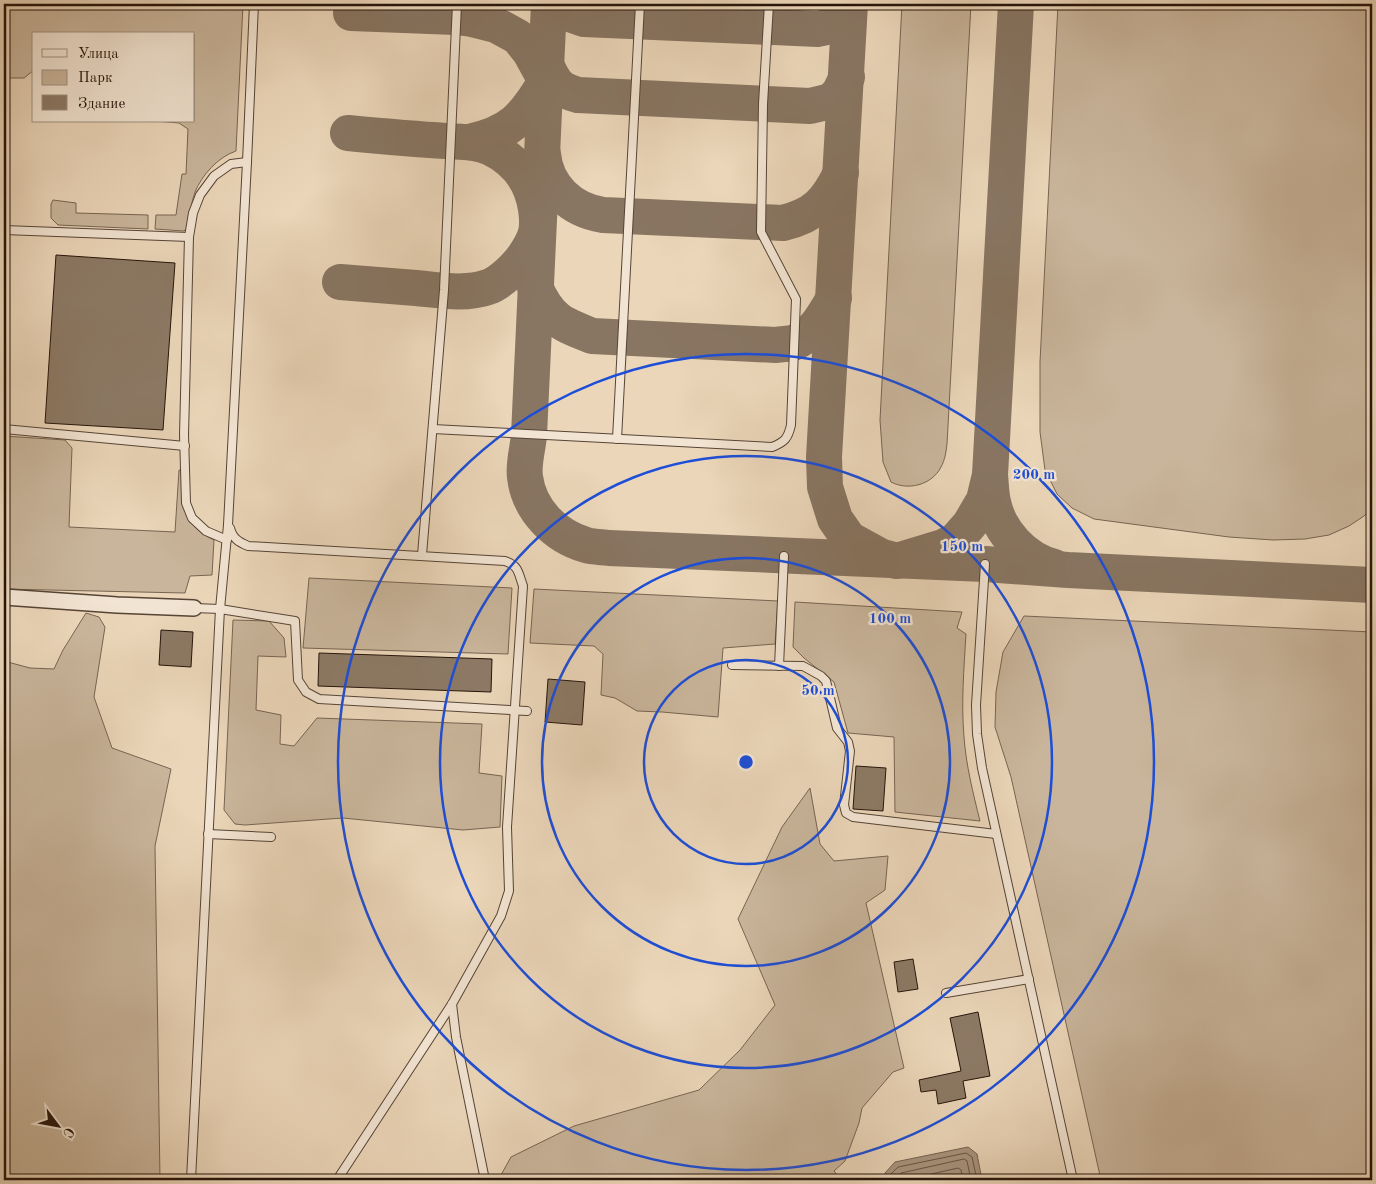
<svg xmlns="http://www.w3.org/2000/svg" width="1376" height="1184" viewBox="0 0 1376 1184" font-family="'Old Standard TT',serif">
	<rect width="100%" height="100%" fill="#ebd6b9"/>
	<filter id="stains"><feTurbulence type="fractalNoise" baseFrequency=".004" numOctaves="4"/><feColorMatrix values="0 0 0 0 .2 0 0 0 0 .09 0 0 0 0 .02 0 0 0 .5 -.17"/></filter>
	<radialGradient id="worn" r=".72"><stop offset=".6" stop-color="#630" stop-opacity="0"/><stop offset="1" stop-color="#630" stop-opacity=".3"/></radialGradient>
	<g fill="#c9b59b" stroke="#776452">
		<path d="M 4,4 L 243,4 L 236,151 C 218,157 202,175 195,192 C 191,203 190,216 188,227 L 184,231 L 155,229 L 156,215 L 176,215 L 182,174 L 186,174 L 188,129 L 179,123 L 156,121 L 194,121 L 194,34 L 34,34 L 34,70 L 24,78 L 4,78 Z"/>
		<path d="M 902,4 L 971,4 L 947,444 C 946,452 945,460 941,467 C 932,485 908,491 891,482 L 883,462 L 880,420 Z"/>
		<polygon points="1058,4 1372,4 1372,508 1364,516 1349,526 1329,535 1305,539 1273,540 1229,537 1094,519 1072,508 1057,494 1045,470 1040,432 1040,362"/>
		<polygon points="53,200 76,203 76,213 148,215 148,229 58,225 51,218 51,204"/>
		<path d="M 4,436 L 65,440 L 72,448 L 69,527 L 175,532 L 179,470 L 182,470 C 184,502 181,525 214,540 L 212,575 L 190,576 L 185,593 L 4,589 Z"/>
		<polygon points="309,578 512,588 508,654 303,648"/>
		<polygon points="534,589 778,601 775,644 723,648 718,717 662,712 637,711 615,698 601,695 603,654 594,646 530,643"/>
		<path d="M 795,602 L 962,612 L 957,628 L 966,634 C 964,668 961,703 964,737 C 966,765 973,793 980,821 L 895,812 L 894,737 L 848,733 L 834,682 L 804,658 L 793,647 Z"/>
		<polygon points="86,613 99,617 105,627 94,697 112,748 171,769 155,846 160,1180 4,1180 4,661 30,668 54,669 63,650"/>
		<polygon points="1024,616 1372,632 1372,1180 1101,1180 1011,777 995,727 996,692 1003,652"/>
		<polygon points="233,620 269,621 284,638 286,657 258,656 256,710 281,715 280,744 294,746 317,718 482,724 479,773 502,776 500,827 463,830 343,818 245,825 235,824 224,810"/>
		<polygon points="810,788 820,844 834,861 888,856 885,890 866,903 904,1068 893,1072 862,1108 859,1123 845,1161 834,1171 841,1180 504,1180 501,1175 511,1157 574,1126 699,1090 740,1050 775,1005 738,919 782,827"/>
	</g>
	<polygon fill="#a8947e" stroke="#746150" points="968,1147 977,1154 982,1180 887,1180 885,1173 895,1162"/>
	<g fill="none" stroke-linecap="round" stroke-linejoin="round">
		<g stroke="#665444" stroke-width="1">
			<polyline points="891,1180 891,1174 898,1167 966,1153 972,1157 977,1180"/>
			<polyline points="898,1180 898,1176 901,1173 964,1159 967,1161 971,1180"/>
			<polyline points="905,1180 958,1168 961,1170 963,1180"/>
		</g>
		<g stroke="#887562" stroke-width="36">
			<path d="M 549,4 L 529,435 C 528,448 523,464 525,477 C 529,510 555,536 586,545 C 593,547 601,547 609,548 L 985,564 L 1068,570 L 1372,585"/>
			<path d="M 558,4 L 564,12 L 584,19 L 818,29 C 833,27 843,17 849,4"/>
			<path d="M 850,4 L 824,457 L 825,487 L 835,519 L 849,539 L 882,557 L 897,561 L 943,547 L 956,540 L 970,524 L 984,500 L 990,475 C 991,484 991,494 993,502 C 999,532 1024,559 1054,567"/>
			<path d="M 351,13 L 456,17 L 472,19 L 496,25 L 518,37 L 530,52 L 546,81 C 524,118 511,133 469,142"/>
			<path d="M 547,67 C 555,84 559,90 578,95 L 810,106 L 827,102 L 833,99 L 839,93 L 847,77"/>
			<path d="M 543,154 C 546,187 571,210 603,215 L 783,223 C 815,215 826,203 841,173"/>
			<path d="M 340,282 C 365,284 390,286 416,288 C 438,290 466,295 488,287 C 500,283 518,266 525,255 C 536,238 539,230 536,209 C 532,182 516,160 491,148 C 477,141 461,142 446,141 C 413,139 380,136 348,133"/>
			<path d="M 535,287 C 549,319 561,324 592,336 L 776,345 C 782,344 788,344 793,343 C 813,336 824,315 834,298"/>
			<polyline points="990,475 1016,4"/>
		</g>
	</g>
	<g fill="#8c7965" stroke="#25140a">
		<polygon points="56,255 175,263 163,430 45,423"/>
		<polygon points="161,630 193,632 191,667 159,665"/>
		<polygon points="319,653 492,659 491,692 318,686"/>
		<polygon points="548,679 585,682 582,725 545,722"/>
		<polygon points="856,766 886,768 883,811 853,809"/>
		<polygon points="913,959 918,989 898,992 894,962"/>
		<polygon points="978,1012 990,1076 963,1081 966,1098 938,1104 936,1090 921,1092 919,1080 961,1071 950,1018"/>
	</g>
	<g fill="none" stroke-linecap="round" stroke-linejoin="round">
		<defs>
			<g id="service">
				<polyline points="4,230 189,237"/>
				<polyline points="4,429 185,446"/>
				<path d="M 433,429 L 772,447 C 785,442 788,438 791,425 L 796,299 L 761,232 L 763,104 L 769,4"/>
				<polyline points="617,439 640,4"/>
				<path d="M 230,528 C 233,539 239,542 248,546 L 505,561 C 519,566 518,572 523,586 L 507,827 L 509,891 L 501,916 L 452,1004 L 337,1180"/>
				<polyline points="227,540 206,531 192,518 186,503 184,435 189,237 193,213 200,195 214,176 231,164 247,162"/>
				<polyline points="422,555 444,290 457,4"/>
				<polyline points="985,564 976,705 977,734 982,768 1073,1180"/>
				<polyline points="194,608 220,609 295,621 298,680 306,692 319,699 527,711"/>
				<polyline points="732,665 803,666 821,676 826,681 837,728 848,742 850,751 844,805 846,813 853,817 996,834"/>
				<polyline points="779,666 784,556"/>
				<polyline points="208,834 271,837"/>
				<polyline points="946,993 1029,979"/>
				<polyline points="452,1004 456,1037 485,1180"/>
				<polyline points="191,1180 220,609 228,525 247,162 254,4"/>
			</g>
			<polyline id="minor" points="4,597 117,605 194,608"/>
		</defs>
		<use href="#service" stroke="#564436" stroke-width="10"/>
		<use href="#minor" stroke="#564436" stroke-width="18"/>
		<use href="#service" stroke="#f2e4d2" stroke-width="8"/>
		<use href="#minor" stroke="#f2e4d2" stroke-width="15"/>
	</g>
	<g fill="none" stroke="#1d4ed8" stroke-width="2.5">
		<circle cx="746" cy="762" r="102"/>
		<circle cx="746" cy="762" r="204"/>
		<circle cx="746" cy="762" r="306"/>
		<circle cx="746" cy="762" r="408"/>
	</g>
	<circle cx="746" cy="762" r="8" fill="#1d4ed8" stroke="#f2e4d2" stroke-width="2.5"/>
	<g font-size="15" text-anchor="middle" font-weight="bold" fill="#1d4ed8" stroke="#f2e4d2" stroke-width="4.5" stroke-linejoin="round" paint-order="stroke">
		<text x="1034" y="479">200 m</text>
		<text x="962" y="551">150 m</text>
		<text x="890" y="623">100 m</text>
		<text x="818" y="695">50 m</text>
	</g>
	<rect width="1376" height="1184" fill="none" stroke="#ebd6b9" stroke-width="20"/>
	<rect x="5" y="5" width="1366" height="1174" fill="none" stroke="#25140a" stroke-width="2.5"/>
	<rect x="10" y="10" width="1356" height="1164" fill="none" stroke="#25140a"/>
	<rect x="32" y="32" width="162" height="90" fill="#f2e4d2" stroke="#a09182"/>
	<rect x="42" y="49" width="25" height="8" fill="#f2e4d2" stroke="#a09182"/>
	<text x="78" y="58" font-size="15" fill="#25140a">Улица</text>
	<rect x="42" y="70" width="25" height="15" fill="#c9b59b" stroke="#a09182"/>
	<text x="78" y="82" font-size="15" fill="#25140a">Парк</text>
	<rect x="42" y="95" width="25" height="15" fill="#8c7965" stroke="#a09182"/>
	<text x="78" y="108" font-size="15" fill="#25140a">Здание</text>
	<g transform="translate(58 1126) rotate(122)" stroke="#f2e4d2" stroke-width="4" paint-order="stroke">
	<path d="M0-4L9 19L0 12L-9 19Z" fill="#25140a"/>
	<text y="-8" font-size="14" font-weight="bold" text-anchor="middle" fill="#25140a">С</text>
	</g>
	<rect width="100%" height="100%" filter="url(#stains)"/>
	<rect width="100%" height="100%" fill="url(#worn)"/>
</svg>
